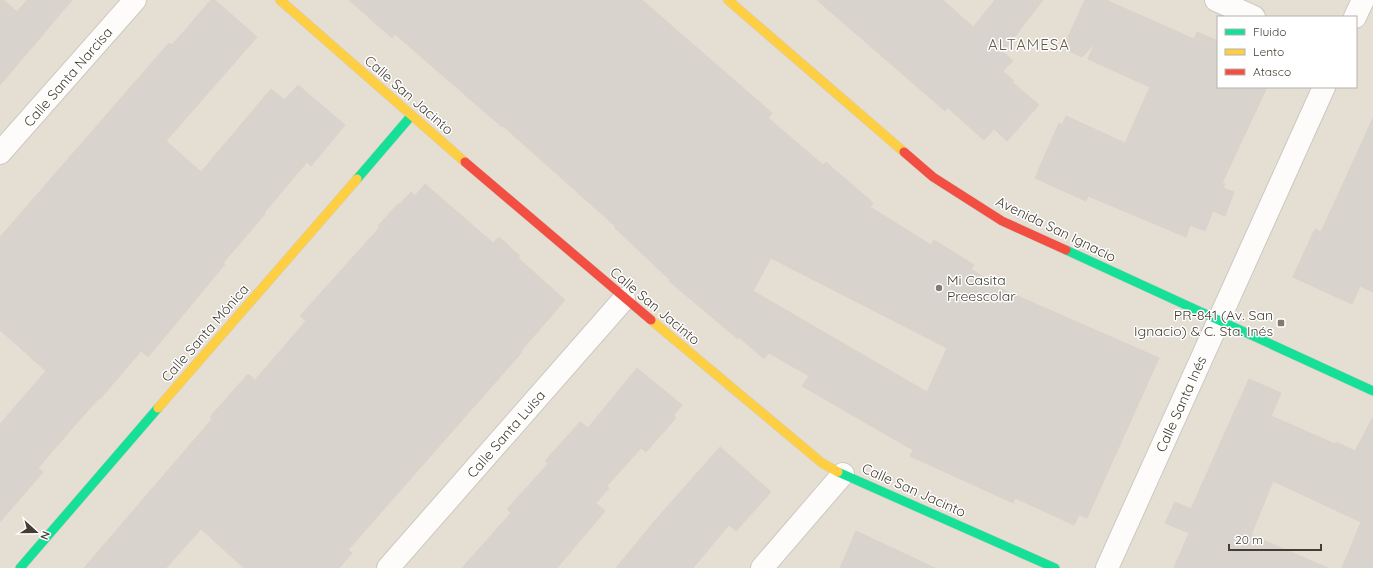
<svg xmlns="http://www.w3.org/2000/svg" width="1373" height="568" viewBox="0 0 1373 568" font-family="Quicksand,sans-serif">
	<rect width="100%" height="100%" fill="#f0ede6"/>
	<path fill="#e4ded3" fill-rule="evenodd" d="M 0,0 L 1373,0 L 1373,568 L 0,568 ZM 1218,17 L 1356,17 L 1356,87 L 1218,87 Z"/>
	<g fill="#d8d4cd" stroke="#d8d3cc" fill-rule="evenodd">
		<polygon points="0,0 4,0 17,12 27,0 72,0 0,85"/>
		<polygon points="211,0 215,0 257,37 166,141 201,172 271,89 284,100 298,85 345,125 311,166 307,162 264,213 265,214 223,263 225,264 148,357 141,351 100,399 98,399 75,425 38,468 43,472 0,522 0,424 46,371 0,330 0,237 169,43 172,45"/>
		<path d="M 349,0 L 642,0 L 772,113 L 768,118 L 823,165 L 826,162 L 873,203 L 870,207 L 931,245 L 934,240 L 974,265 L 971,269 L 983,277 L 981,280 L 1159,358 L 1087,518 L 1079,515 L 1074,525 L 1015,498 L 1013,503 L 910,456 L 913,450 L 802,386 L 809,376 L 769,353 L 764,359 L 739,337 L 738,339 L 669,281 L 670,280 L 614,227 L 615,226 L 503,126 L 502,127 L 395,34 L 392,38 ZM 771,258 L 947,348 L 927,392 L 753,291 Z"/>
		<polygon points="817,0 943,0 973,27 995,0 1043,0 1003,52 1013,61 1003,71 1014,81 1012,82 1039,105 1007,141 994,129 984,140 948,108 945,111"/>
		<polygon points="1085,0 1106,0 1194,39 1197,32 1218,41 1218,87 1267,87 1222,183 1225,184 1223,188 1234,192 1225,216 1213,211 1205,231 1190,225 1186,237 1088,196 1086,201 1035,178 1059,123 1062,125 1066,116 1125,143 1150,87 1088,59 1095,43 1082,57 1063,48"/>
		<polygon points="1373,118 1373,292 1360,286 1352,304 1293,277 1315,229 1321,232"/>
		<polygon points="425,184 493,243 499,237 520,256 518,258 565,300 521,351 522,352 348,550 352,553 339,568 244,568 201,529 166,568 84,568 212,419 210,417 248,374 255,380 306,321 300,316 380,227 378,226 399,203 400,204 411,192 415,196"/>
		<polygon points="637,368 682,405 674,415 676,418 646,452 641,448 607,486 609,488 596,503 605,511 557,568 462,568 511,513 507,509 548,464 545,461 580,422 588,428"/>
		<polygon points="1249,379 1281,393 1271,416 1335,444 1336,442 1355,451 1373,417 1373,568 1342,568 1361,522 1273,481 1251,535 1328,568 1174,568 1189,533 1165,523 1175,502 1191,509"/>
		<polygon points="720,447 771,492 736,531 729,525 693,568 616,568 652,524"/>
		<polygon points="856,531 935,568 840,568"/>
	</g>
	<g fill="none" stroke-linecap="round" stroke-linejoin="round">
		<defs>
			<g id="street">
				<polyline points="1216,0 1254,17"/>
				<polyline points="1355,17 1363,0"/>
				<polyline points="0,153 135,0"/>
				<polyline points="388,568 624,299"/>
				<polyline points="762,568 843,474"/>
				<polyline points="1107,568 1324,87"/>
			</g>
			<g id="fast">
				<polyline points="357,179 411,116"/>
				<polyline points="1066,250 1373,391"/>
				<polyline points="838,472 1055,568"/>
				<polyline points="20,568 158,408"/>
			</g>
			<g id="slow">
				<polyline points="280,0 465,162"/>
				<polyline points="728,0 904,152"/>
				<polyline points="651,320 822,463 838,472"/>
				<polyline points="158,408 357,179"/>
			</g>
			<g id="jam">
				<polyline points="904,152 933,177 1002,221 1066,250"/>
				<polyline points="465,162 651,320"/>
			</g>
		</defs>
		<use href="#street" stroke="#ccc9c2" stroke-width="24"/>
		<use href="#fast" stroke="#d1ccbe" stroke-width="10"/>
		<use href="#slow" stroke="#d1ccbe" stroke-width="10"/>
		<use href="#jam" stroke="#d1ccbe" stroke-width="10"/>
		<use href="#street" stroke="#fdfcfb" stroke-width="22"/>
		<use href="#fast" stroke="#16e098" stroke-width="9"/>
		<use href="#slow" stroke="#ffcf43" stroke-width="9"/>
		<use href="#jam" stroke="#f24e42" stroke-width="9"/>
	</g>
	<g fill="#817b72" stroke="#fff" stroke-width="1.5">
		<circle cx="939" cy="288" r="4"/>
		<rect x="1277" y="319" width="8" height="8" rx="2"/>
	</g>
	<g text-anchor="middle" stroke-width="3" stroke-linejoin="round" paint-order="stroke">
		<g font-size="14" fill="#453d33" stroke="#fff">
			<text transform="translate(68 77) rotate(-49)" y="5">Calle Santa Narcisa</text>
			<text transform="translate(409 95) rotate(41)" y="5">Calle San Jacinto</text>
			<text transform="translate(1056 229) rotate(26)" y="5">Avenida San Ignacio</text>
			<text transform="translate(655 306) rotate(40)" y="5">Calle San Jacinto</text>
			<text transform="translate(205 333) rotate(-49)" y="5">Calle Santa Mónica</text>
			<text transform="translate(1181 404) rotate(-66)" y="5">Calle Santa Inés</text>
			<text transform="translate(506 434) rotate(-49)" y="5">Calle Santa Luisa</text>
			<text transform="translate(914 490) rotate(24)" y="5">Calle San Jacinto</text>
		</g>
		<g font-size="14" fill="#453d33" stroke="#fff" text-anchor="start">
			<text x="947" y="285">Mi Casita<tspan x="947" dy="16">Preescolar</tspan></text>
			<text x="1273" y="320" text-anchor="end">PR-841 (Av. San<tspan x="1273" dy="16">Ignacio) &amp; C. Sta. Inés</tspan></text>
		</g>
		<g font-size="15" letter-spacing="1" fill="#695b4a" stroke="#fff">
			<text x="1029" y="50">ALTAMESA</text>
		</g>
	</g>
	<rect x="1217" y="16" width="140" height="72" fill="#ffffff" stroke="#b5b1ad"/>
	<rect x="1225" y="29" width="20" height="6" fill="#16e098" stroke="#b5b1ad"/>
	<text x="1253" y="36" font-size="12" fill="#453d33">Fluido</text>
	<rect x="1225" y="49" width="20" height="6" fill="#ffcf43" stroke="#b5b1ad"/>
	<text x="1253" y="56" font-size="12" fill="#453d33">Lento</text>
	<rect x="1225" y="69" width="20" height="6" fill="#f24e42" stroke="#b5b1ad"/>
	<text x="1253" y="76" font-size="12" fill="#453d33">Atasco</text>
	<g transform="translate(36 532) rotate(111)" stroke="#ffffff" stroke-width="3" paint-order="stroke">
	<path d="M0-3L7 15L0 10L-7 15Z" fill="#453d33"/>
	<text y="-6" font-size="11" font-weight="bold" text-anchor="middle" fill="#453d33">N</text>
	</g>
	<path d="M1229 544v6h92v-6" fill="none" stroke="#453d33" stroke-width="2"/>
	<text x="1235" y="544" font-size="12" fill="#453d33" stroke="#ffffff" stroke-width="3" paint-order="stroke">20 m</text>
</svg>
